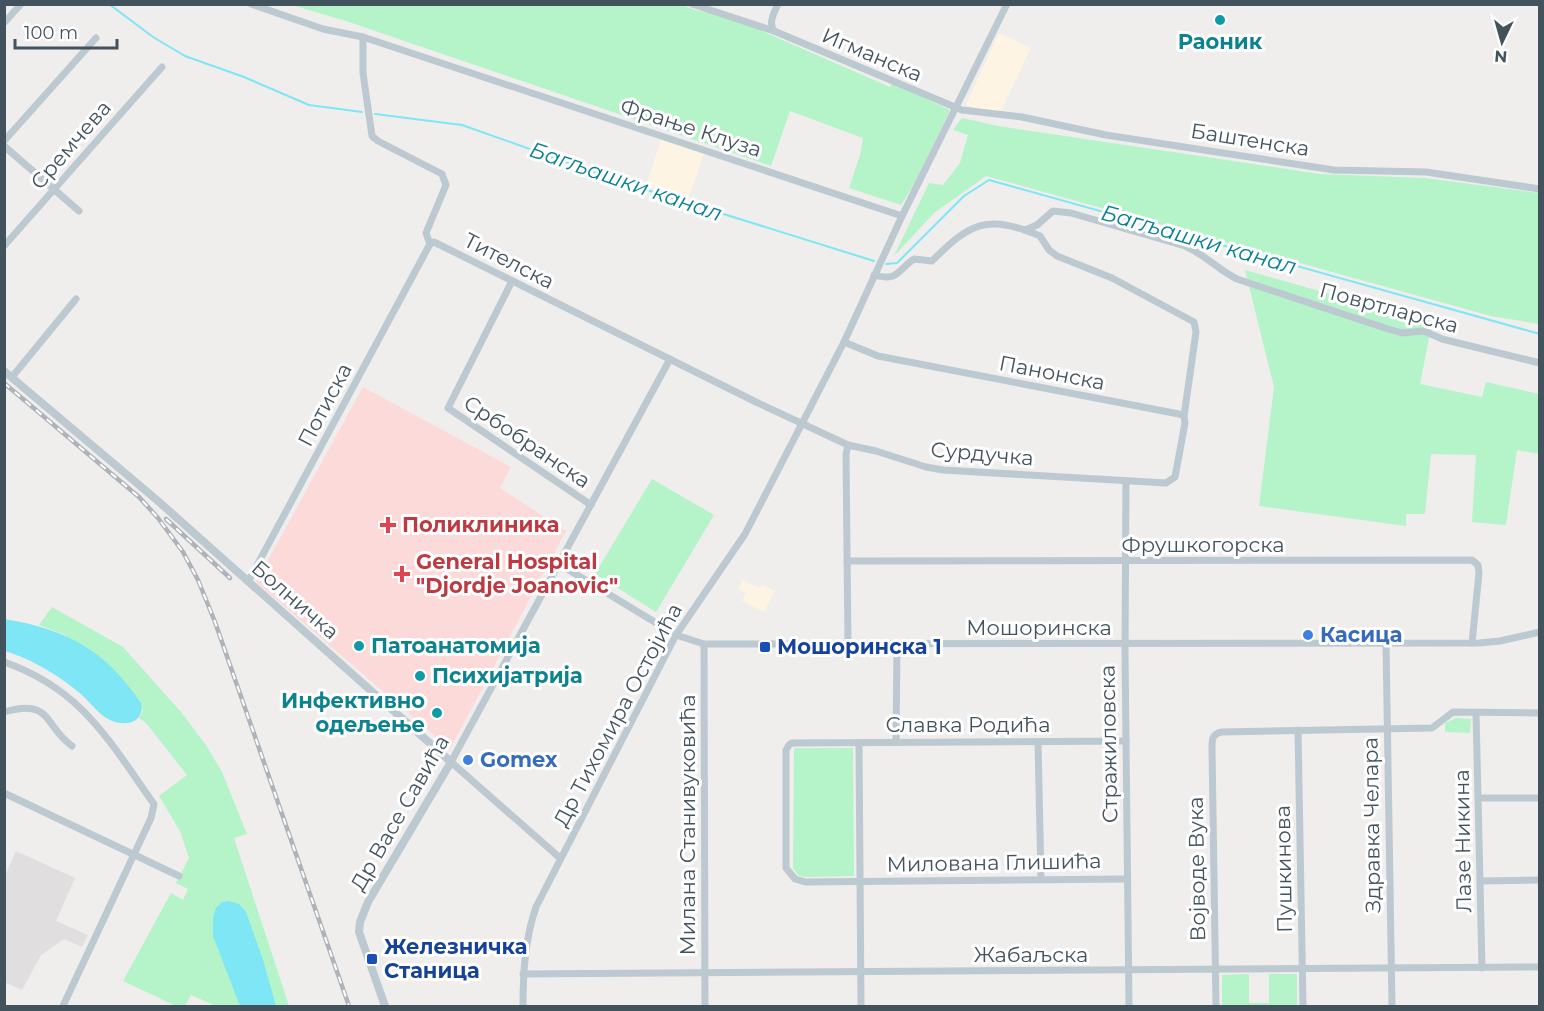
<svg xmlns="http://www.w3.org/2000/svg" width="1544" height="1011" viewBox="0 0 1544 1011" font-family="Montserrat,sans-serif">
	<rect width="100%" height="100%" fill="#f0eded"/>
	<g fill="#fef4e3">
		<polygon points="999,33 1031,48 1001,111 983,110 966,105"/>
		<polygon points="661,139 704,154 688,200 646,186"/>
		<polygon points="743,580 760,588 762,585 775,591 764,612 742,601 746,593 738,589"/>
	</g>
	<polygon fill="#e1dedf" points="16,851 75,878 56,921 88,935 82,947 64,939 41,955 22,990 4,982 5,876"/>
	<polygon fill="#fddada" points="363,387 511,467 500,488 566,531 450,749 256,582"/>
	<g fill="#b5f3c9">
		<polygon points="292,5 682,5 695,10 732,18 890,87 892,83 950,110 914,184 901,205 849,188 860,155 863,138 790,111 771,166 349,22"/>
		<polygon points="962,118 998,126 1320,174 1425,178 1539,193 1539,324 1491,316 986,176 934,213 894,256 929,183 943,185 960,163 968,135 953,130"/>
		<polygon points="1245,270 1432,323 1420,384 1482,397 1486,382 1539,394 1539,454 1517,450 1506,525 1472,522 1476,455 1431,454 1425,514 1406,514 1406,526 1259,506 1274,387"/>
		<polygon points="652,479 714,515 656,612 595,574"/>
		<polygon points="52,607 123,647 181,712 206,745 222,772 247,834 234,838 289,1006 216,1006 191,995 185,1006 176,1006 123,981 171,893 183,900 188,889 176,883 189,858 180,831 159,796 187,775 146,723 139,718 143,711 65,635 39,625"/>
		<polygon points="1456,718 1471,719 1470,733 1445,732 1445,723"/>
		<polygon points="794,748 853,748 854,876 803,877 798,875 793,868"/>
		<polygon points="1249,974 1249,1003 1269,1003 1269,974 1297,974 1297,1006 1222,1006 1222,975"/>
	</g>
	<g fill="#7ee6f5">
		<path d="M 4,619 C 67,629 105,650 141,703 C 145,723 125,727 110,720 C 99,715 90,702 82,695 C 60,676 32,659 5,651 Z"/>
		<polygon points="228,901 239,904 246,912 263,960 276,1006 240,1006 213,936 213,918 216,908 222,902"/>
	</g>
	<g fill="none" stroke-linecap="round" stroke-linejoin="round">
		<g stroke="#7ee6f5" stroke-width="2">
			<polyline points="109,4 153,37 185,56 244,77 309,105 362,112"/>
			<polyline points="375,114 462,125 634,186 874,261"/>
			<polyline points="886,264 897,263 964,196 989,180 1540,334"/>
		</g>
		<g stroke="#bcc9d1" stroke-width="7">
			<path d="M 251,4 L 323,29 L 363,37 L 902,216 L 844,342 L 745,534 L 676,635 L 536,907 C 525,939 523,972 523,1006"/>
			<polyline points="692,4 774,31"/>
			<path d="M 778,4 C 774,13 768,23 774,31 L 962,110 L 1022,117 L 1106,135 L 1334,170 L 1426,172 L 1540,189"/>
			<polyline points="4,23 21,4"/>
			<path d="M 363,37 L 363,73 L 372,136 L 378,141 L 442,174 L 446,185 L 426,233 L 430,244 L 434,242 L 756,402 L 848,445 L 876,451 L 926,467 L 943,470 L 1166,483 L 1175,477 L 1185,423 L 1184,416 L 1196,332 L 1194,322 L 1112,278 L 1057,256 L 1049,250 L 1040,236 C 987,214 971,222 932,261 L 914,259 C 897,270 899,282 874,275"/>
			<polyline points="4,141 96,38"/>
			<polyline points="4,146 79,211"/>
			<polyline points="902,216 1007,4"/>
			<path d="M 1025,230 L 1037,225 L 1053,211 L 1071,213 L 1185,246 C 1207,256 1217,269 1237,279 L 1388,329 L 1402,333 L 1424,331 L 1442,339 L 1540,363"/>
			<polyline points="4,246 162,67"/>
			<polyline points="512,281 448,408 591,505"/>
			<polyline points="844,342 878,356 1179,414 1184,416"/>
			<polyline points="12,377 76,299"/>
			<polyline points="848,445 846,454 848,644"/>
			<polyline points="1126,481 1125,652 1129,1006"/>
			<polyline points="847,561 1472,560 1478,565 1479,573 1472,643"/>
			<polyline points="559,564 676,635 704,644 1479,643 1500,641 1540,632"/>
			<polyline points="248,582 430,244"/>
			<polyline points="704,644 705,1006"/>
			<polyline points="1386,644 1392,1006"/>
			<path d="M 4,662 C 82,689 109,741 154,804 L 151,818 L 63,1006"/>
			<path d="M 4,712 C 52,698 43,725 72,746"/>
			<polyline points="1476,713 1482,968"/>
			<polyline points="1298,730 1303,1006"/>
			<polyline points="1126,741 792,743 789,745 786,750 786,868 795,879 805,882 1127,879"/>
			<polyline points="896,742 897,644"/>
			<polyline points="1038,742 1041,879"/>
			<polyline points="859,743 861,1006"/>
			<polyline points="4,793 179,876"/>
			<polyline points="1479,798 1540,798"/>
			<polyline points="560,858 451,762 670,359"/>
			<polyline points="1481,881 1540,880"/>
			<polyline points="523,974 1540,967"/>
			<path d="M 1216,1006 L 1212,748 C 1212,739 1212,734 1222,732 L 1432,728 L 1453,712 L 1540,713"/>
		</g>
		<polyline stroke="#bcc9d1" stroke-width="8" points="4,371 158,501 451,762 368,902 360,922 359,932 385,1006"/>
		<defs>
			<g id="rail">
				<polyline points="4,383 139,497 158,518 183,552 198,580 215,622 349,1006"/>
				<polyline points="166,519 230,578"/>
			</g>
		</defs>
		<use href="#rail" stroke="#aeb3b9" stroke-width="4.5"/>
		<use href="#rail" stroke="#fff" stroke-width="2" stroke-dasharray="7" stroke-linecap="butt"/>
	</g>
	<g fill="#0f9aa8" stroke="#fff" stroke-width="2">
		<circle cx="1220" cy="20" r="6"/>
		<circle cx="359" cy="646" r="6"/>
		<circle cx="420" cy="676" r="6"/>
		<circle cx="437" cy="713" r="6"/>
	</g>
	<g fill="#e0444e" stroke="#fff" stroke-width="2">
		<path d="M385 516h6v6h6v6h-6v6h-6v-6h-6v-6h6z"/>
		<path d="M399 565h6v6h6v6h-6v6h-6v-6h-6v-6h6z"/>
	</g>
	<g fill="#3f7fe0" stroke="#fff" stroke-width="2">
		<circle cx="1308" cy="635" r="6"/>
		<circle cx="468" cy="760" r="6"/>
	</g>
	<g fill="#1a4fb4" stroke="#fff" stroke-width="2">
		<rect x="759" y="641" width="12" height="12" rx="3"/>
		<rect x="366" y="953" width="12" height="12" rx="3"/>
	</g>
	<g text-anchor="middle" stroke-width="6" stroke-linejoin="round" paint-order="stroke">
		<g font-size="21" font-weight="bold" fill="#0d838f" stroke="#fff" text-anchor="start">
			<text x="1220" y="49" text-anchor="middle">Раоник</text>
			<text x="371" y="653">Патоанатомија</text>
			<text x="432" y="683">Психијатрија</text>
			<text x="425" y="708" text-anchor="end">Инфективно<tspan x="425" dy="24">одељење</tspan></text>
		</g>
		<g font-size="21" fill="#43535d" stroke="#fff">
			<text transform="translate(872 55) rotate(23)" y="7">Игманска</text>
			<text transform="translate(691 128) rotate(18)" y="7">Фрање Клуза</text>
			<text transform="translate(1250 140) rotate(9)" y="7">Баштенска</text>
			<text transform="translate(71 145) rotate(-49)" y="7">Сремчева</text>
			<text transform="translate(509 261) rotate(27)" y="7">Тителска</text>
			<text transform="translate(1389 308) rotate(15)" y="7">Повртларска</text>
			<text transform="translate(1052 373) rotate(11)" y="7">Панонска</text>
			<text transform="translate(325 405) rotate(-62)" y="7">Потиска</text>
			<text transform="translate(527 442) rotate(34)" y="7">Србобранска</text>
			<text transform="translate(982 454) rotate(5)" y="7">Сурдучка</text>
			<text x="1203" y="552">Фрушкогорска</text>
			<text transform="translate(295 600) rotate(41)" y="7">Болничка</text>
			<text x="1039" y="635">Мошоринска</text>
			<text transform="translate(618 715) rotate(-62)" y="7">Др Тихомира Остојића</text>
			<text x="968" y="732">Славка Родића</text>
			<text transform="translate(1109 744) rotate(-91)" y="7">Стражиловска</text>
			<text transform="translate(400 813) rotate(-60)" y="7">Др Васе Савића</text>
			<text transform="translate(688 825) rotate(-90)" y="7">Милана Станивуковића</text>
			<text transform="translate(1372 825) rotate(-91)" y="7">Здравка Челара</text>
			<text transform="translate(1463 841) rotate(-91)" y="7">Лазе Никина</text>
			<text transform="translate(994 863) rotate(-1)" y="7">Милована Глишића</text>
			<text transform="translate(1197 869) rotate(-91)" y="7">Војводе Вука</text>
			<text transform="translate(1284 869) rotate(-91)" y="7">Пушкинова</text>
			<text x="1031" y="962">Жабаљска</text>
		</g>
		<g font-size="21" font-weight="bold" fill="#be3a42" stroke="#fff" text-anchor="start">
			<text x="402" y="532">Поликлиника</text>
			<text x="416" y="569">General Hospital<tspan x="416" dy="24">"Djordje Joanovic"</tspan></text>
		</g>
		<g font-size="21" font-weight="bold" fill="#366cbe" stroke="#fff" text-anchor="start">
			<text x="1320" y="642">Касица</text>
			<text x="480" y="767">Gomex</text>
		</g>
		<g font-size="21" font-weight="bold" fill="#164399" stroke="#fff" text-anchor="start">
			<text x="777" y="654">Мошоринска 1</text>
			<text x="384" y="954">Железничка<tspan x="384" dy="24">Станица</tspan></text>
		</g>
		<g font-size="22" font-style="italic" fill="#037f93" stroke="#fff">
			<text transform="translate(626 181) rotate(19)" y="8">Багљашки канал</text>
			<text transform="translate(1199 239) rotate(16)" y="8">Багљашки канал</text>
		</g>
	</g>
	<rect width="1544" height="1011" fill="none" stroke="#43535d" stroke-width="12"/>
	<g transform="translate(1502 42) rotate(185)" stroke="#ffffff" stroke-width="4.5" paint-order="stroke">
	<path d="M0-4.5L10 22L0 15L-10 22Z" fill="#43535d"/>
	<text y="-9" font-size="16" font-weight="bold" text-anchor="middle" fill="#43535d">N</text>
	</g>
	<path d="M15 39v9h102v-9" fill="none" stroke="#43535d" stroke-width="3"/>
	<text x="24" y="39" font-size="18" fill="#43535d" stroke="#ffffff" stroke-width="4.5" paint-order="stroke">100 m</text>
</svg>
